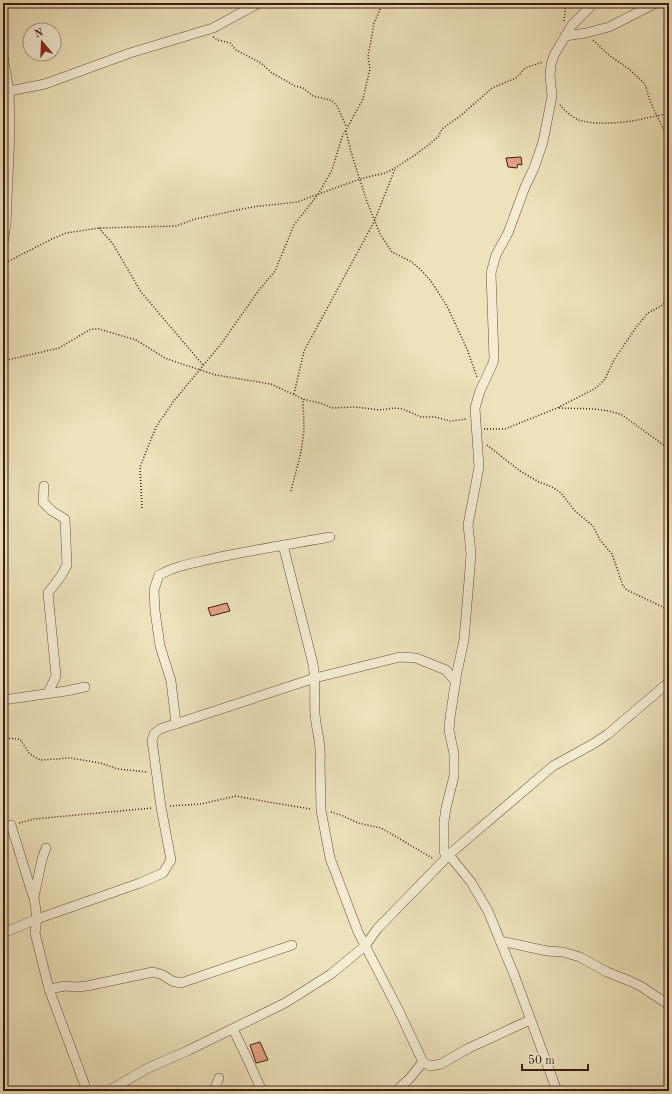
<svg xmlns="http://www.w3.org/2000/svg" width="672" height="1094" viewBox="0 0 672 1094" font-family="'Old Standard TT',serif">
	<rect width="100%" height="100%" fill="#ede2bb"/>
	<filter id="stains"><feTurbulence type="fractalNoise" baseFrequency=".005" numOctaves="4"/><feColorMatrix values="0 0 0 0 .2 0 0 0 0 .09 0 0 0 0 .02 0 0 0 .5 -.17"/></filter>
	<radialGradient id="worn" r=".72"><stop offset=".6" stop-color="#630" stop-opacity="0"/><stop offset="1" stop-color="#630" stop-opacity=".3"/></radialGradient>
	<g fill="#e5a282" stroke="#3c1c10">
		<polygon points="521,157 522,165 518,164 517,168 508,167 506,158"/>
		<polygon points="227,603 230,611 211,616 208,608"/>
		<polygon points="260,1042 268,1060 256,1063 250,1045"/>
	</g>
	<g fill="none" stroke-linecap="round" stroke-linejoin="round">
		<defs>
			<g id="minor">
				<polyline points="565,36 586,33 609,27 656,3"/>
				<polyline points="3,56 9,91 10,131 6,224 3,243"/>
				<polyline points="9,91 45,84 130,53 213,28 259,3"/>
				<polyline points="44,486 43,502 52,511 65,519 67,565 61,576 48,593 56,676 48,693"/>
				<path d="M 283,545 L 313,664 C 316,681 314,697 315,714 C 316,730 322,745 320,761 L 321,810 L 330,858 L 358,932 L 398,1009 L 423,1062 L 430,1066 L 441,1064 L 469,1048 L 530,1020"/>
				<polyline points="3,700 66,691 85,687"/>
				<path d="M 176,724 L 171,681 L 160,646 L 155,611 L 154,590 L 159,575 C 177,565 195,563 215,558 C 253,550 291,544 330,537"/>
				<polyline points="11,825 33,896"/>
				<polyline points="46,848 42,859 34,897 37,919 35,933 49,989 87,1091"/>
				<polyline points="449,855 471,882 488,911 515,977 557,1091"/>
				<polyline points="446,857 444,851 444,822 446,808 454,776 454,754 449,730 450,718 457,672 464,640 470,568 471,553 468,525 479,467 475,408 480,391 493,363 494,358 491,273 496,255 508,233 525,187 534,168 543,142 552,96 550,75 551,65 554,55 572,25 589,8 592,3"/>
				<polyline points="3,933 37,919 140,883 163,873 171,860 161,807 152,740 154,734 160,729 315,678 400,657 416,658 446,670 456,682"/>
				<polyline points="500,941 547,951 563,952 580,957 607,972 630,981 642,987 669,1005"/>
				<polyline points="49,989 65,986 76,987 87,986 153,972 163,975 172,981 181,983 292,945"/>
				<polyline points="233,1029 247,1058 262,1091"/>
				<polyline points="108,1091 148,1068 187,1051 285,1003 331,974 365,946 377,929 452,852 553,766 593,744 608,734 669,682"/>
				<polyline points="214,1091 219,1078"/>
				<polyline points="396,1091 410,1078 423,1062"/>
			</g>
		</defs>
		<use href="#minor" stroke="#684e3b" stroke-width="10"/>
		<g stroke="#3c1c10" stroke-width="1.5" stroke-dasharray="1 2" stroke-linecap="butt">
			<polyline points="564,21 566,3"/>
			<polyline points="213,37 218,40 230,43 236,50 261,63 272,73 295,86 303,88 313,96 330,100 333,102 337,106 346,126"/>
			<polyline points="593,40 610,56 629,69 645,84 650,101 667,137 669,145"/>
			<path d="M 560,105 C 564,110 573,118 579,120 C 595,125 616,123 632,121 C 645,119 656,115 669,114"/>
			<polyline points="346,131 351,152 367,202 380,234 392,252 412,262 421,270 431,281 447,306 467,349 477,377"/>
			<polyline points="99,228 113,244 141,292 203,365"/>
			<polyline points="3,264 52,239 66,233 99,228 176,226 195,219 252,207 297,202 360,179 385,173 395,168 415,155 431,143 438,137 442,129 459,117 492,88 516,78 525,68 543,62"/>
			<polyline points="3,361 59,348 86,332 91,329 99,329 136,340 165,358 182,364 216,375 271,384 303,399 323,404 332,408 355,407 380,410 394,408 403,409 421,417 435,417 450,421 467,419"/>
			<polyline points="294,394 304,351 374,222 395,169"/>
			<path d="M 559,408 C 579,409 603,407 622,415 L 669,449"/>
			<polyline points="484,429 505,429 557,408 596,388 605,379 614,360 637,326 648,313 661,306 669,297"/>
			<polyline points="487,445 520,471 539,482 552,487 561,493 575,511 593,526 600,540 612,554 623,586 627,590 669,610"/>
			<polyline points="291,491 301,452 304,431 303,399"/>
			<polyline points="142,508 140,467 156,427 173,402 221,344 259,290 275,271 294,225 319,193 332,170 342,137 363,99 370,69 368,57 374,23 383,3"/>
			<polyline points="3,738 20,739 29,753 36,758 42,760 70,758 100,763 118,769 148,772"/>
			<polyline points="170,806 201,804 236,796 268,802 311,809"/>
			<polyline points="3,809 8,818"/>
			<polyline points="331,812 341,815 358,823 381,828 434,859"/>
			<polyline points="19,823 34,819 152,808"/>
		</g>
		<use href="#minor" stroke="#f3ecd3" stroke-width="9"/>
	</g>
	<rect width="672" height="1094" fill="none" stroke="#ede2bb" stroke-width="16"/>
	<rect x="4" y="4" width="664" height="1086" fill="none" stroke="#3c1c10" stroke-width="2"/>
	<rect x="8" y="8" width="656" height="1078" fill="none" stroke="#3c1c10"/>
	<g transform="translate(42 42) rotate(341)"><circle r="19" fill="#f3ecd3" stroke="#aa9985"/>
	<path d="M0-3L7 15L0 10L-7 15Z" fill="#8f2418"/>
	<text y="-6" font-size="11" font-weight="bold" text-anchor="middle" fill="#3c1c10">N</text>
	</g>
	<path d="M522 1064v6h66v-6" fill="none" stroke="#3c1c10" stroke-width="2"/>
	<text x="528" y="1064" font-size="12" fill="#3c1c10" stroke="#f3ecd3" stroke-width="3" paint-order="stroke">50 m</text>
	<rect width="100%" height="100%" filter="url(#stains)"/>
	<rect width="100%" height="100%" fill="url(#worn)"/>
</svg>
